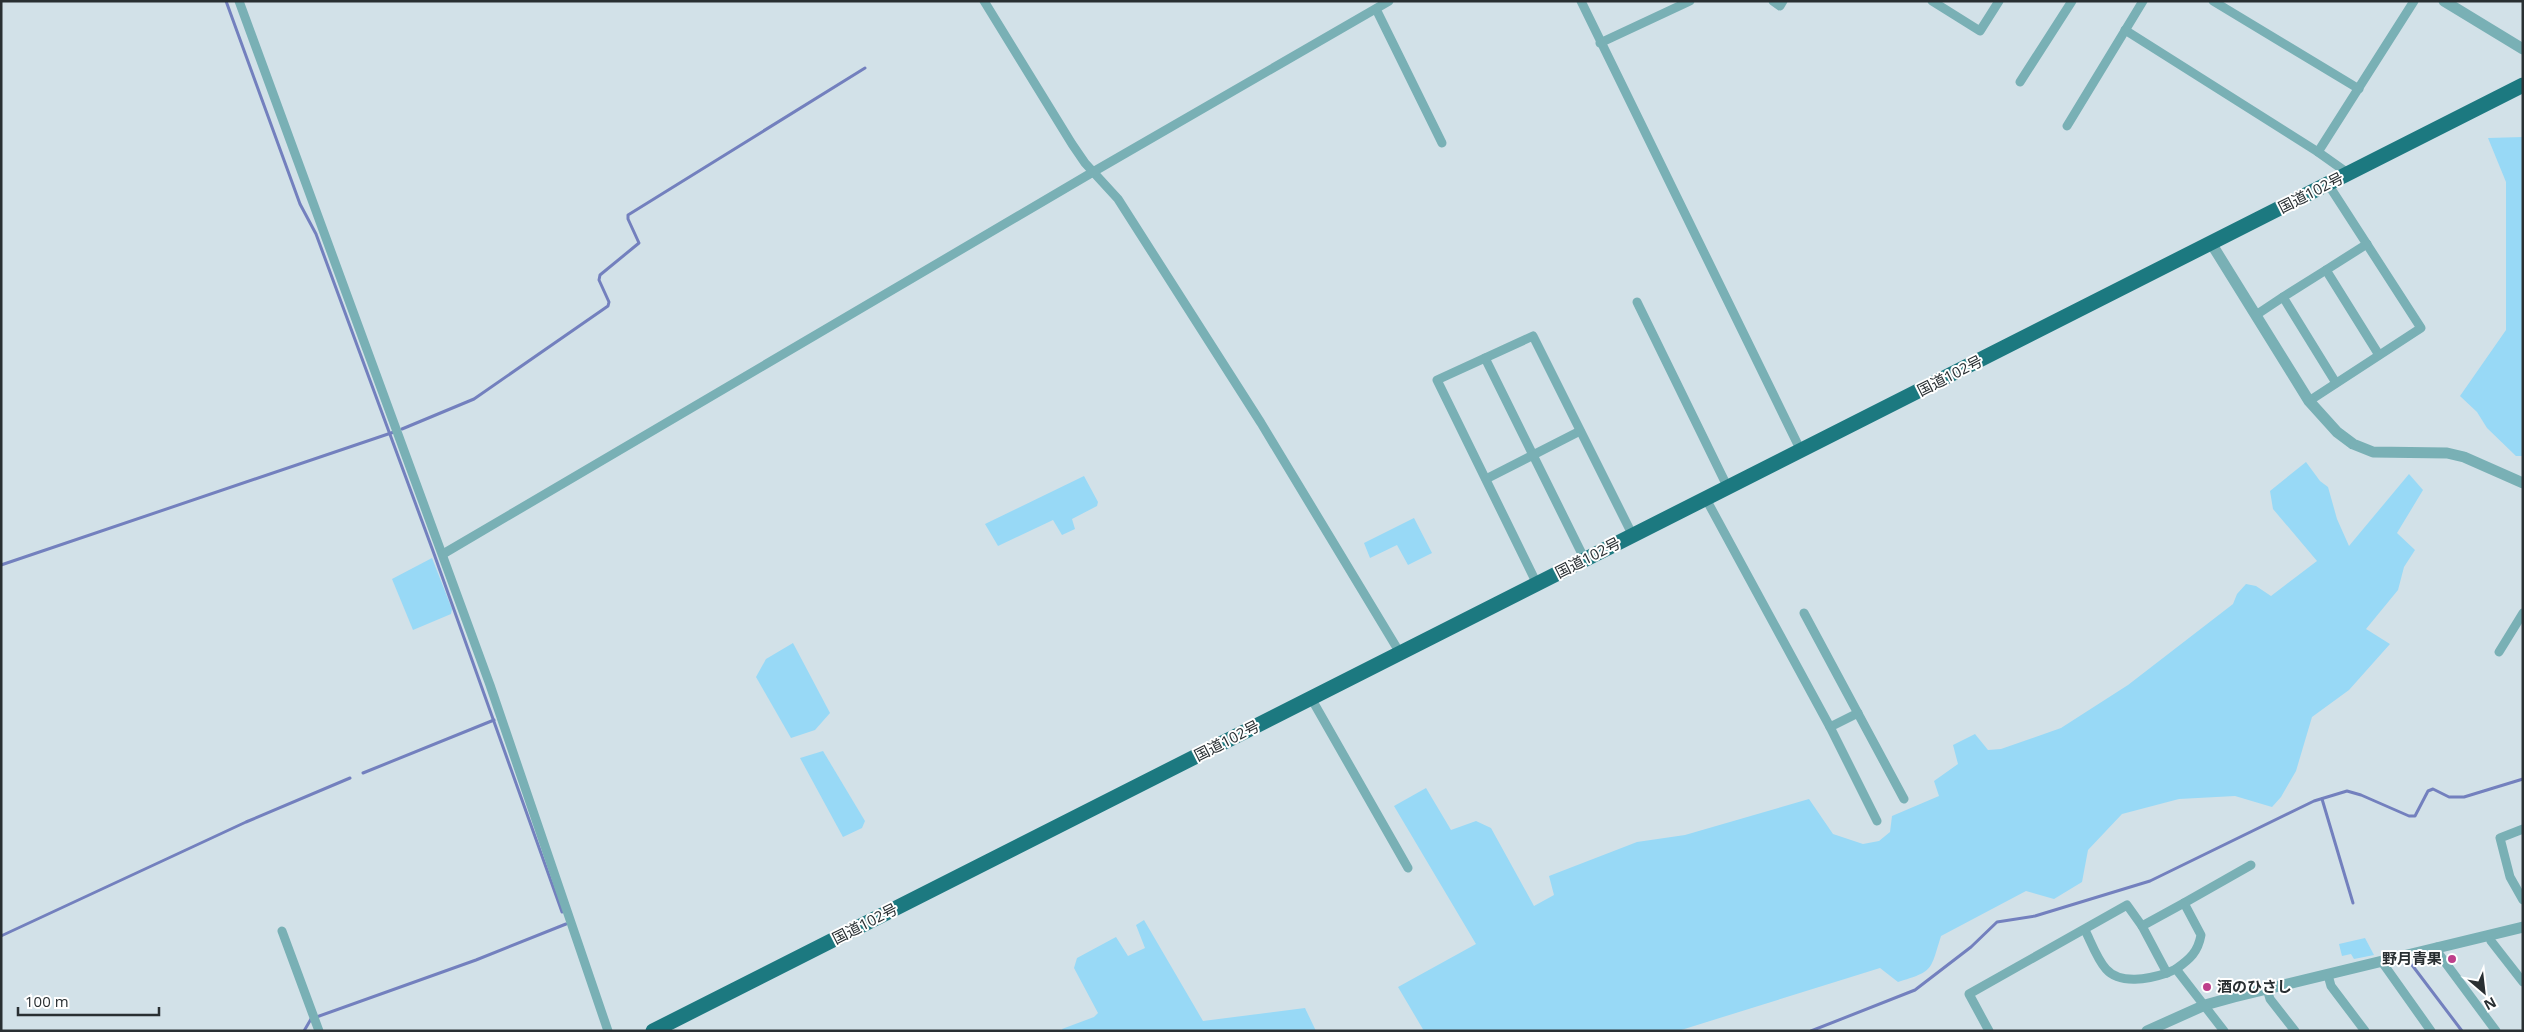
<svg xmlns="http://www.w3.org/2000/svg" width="2524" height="1032" viewBox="0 0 2524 1032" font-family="'Open Sans','Noto Sans JP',sans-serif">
	<rect width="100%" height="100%" fill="#d2e1e8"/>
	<g fill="#98d9f6">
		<polygon points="2523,137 2523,456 2516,456 2487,428 2477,412 2460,396 2506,330 2506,182 2488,138"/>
		<path d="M 2306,462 L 2320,481 L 2328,487 L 2337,519 L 2349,546 L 2409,474 L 2423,490 L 2397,533 L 2415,550 L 2404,567 L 2398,590 L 2366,629 L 2390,644 L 2349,690 L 2312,717 L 2296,771 L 2281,797 L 2272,807 L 2235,796 L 2179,799 L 2122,814 L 2088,850 L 2082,882 L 2054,899 L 2026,891 L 1941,936 C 1930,971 1934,971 1898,982 L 1880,968 L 1678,1031 L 1424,1031 L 1398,987 L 1476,944 L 1394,806 L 1426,788 L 1451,830 L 1476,821 L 1491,828 L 1534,906 L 1554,895 L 1549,876 L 1637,842 L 1685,835 L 1809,799 L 1833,834 L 1863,844 L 1879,841 L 1890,832 L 1892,816 L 1939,796 L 1934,781 L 1958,764 L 1953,745 L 1975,734 L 1988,750 L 2001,749 L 2061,728 L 2128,685 L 2233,604 L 2237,594 L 2246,584 L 2256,586 L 2271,596 L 2317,561 L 2273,509 L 2270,491 Z"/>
		<polygon points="1084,476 1098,502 1097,506 1072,519 1075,529 1062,535 1053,520 998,546 985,524"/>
		<polygon points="1414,518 1432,553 1408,565 1397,545 1370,558 1364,543"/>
		<polygon points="432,558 452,609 451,614 413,630 392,579"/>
		<polygon points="793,643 830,713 815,730 791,738 756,677 766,659"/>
		<polygon points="823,751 865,821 862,828 843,837 800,758"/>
		<polygon points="1144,920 1203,1021 1305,1008 1316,1031 1063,1031 1062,1029 1094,1017 1098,1013 1074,968 1077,958 1116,937 1128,956 1145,948 1136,925"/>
		<polygon points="2365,938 2374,955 2354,959 2351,954 2342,956 2339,944"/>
	</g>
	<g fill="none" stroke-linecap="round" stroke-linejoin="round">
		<g stroke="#7380be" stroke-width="3">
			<polyline points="226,1 300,204 316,234 433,551 562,912"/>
			<polyline points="402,429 474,399 608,306 609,302 599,280 600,275 639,243 628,219 628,215 865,68"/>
			<polyline points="1,565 394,432"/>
			<polyline points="363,773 494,720"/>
			<polyline points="2322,799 2353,903"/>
			<polyline points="1,936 246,822 350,778"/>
			<polyline points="2412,965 2462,1031"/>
			<polyline points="304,1031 311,1019 476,960 566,924"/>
			<polyline points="1811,1031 1915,990 1971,947 1997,922 2035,916 2150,881 2314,801 2347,791 2361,795 2409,816 2415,816 2428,791 2433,789 2449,797 2464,797 2523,779"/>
		</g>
		<g stroke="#79b0b5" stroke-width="9">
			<polyline points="239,1 490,685 608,1031"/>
			<polyline points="984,1 1072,144 1085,163 1118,199 1261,423 1400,653"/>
			<polyline points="1581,1 1801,451"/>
			<polyline points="1773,1 1780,6 1783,1"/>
			<polyline points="1932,1 1980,31 1999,1"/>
			<polyline points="2213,1 2359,89"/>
			<polyline points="1376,9 1442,143"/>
			<polyline points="2125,30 2318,152"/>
			<polyline points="1600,43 1690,1"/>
			<polyline points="2020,82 2072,1"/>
			<polyline points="2067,126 2143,1"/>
			<polyline points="2349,174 2318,152 2414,1"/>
			<polyline points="2367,244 2326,270 2379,355"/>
			<polyline points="2326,270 2283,297 2336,383"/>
			<polyline points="1637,302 1728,488"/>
			<polyline points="2256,315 2283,297"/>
			<polyline points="1485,358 1585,560"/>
			<polyline points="2309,401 2421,328 2328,184"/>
			<polyline points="1486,479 1580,431"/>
			<polyline points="1706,499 1830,727 1877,821"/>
			<polyline points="443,554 1093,172 1389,1"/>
			<polyline points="1537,584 1437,380 1533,336 1633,536"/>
			<polyline points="1804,613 1904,799"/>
			<polyline points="2499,652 2523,613"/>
			<polyline points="1311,698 1408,868"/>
			<polyline points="1830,727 1858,713"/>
			<polyline points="2523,829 2500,838 2510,877 2523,900"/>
			<polyline points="2184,903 2251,865"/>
			<path d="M 2142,926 L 2184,903 L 2201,935 C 2198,952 2190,959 2176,969"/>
			<path d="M 2085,930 C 2091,942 2097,959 2106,969 C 2120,985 2149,979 2167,973"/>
			<polyline points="282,931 319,1031"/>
			<polyline points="2489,935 2491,941 2523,982"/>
			<polyline points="2437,947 2439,954 2496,1031"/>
			<polyline points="2382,962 2431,1031"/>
			<polyline points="2328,975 2331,986 2365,1031"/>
			<polyline points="2267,989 2270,999 2295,1031"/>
			<polyline points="1989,1031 1969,994 2127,905 2142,926 2167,973 2176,969 2224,1031"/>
		</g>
		<g stroke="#79b0b5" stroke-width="11">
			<polyline points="2444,1 2523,49"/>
			<polyline points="2211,243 2309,401 2337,432 2353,444 2373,452 2447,453 2464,457 2523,483"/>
			<polyline points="2147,1031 2205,1005 2234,997 2523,927"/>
		</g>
		<polyline stroke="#1c7980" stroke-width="15" points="653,1031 2523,85"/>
	</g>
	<g fill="#be3f8b" stroke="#fff" stroke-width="2">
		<circle cx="2452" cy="959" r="5"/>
		<circle cx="2207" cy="987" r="5"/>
	</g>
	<g text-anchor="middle" stroke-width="4" stroke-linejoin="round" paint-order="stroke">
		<g font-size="15" fill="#292f32" stroke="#fff">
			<text transform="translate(2311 193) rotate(-27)" y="5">国道102号</text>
			<text transform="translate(1950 376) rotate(-27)" y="5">国道102号</text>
			<text transform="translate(1588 558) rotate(-27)" y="5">国道102号</text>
			<text transform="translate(1227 741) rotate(-27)" y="5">国道102号</text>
			<text transform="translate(865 924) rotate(-27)" y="5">国道102号</text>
		</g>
		<g font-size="15" font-weight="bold" fill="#292f32" stroke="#fff" text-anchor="end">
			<text x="2442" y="964">野月青果</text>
			<text x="2217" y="992" text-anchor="start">酒のひさし</text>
		</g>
	</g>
	<rect width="2524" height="1032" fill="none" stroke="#292f32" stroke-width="5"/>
	<g transform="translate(2484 992) rotate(152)" stroke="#ffffff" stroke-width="4" paint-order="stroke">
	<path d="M0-4L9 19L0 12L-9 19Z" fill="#292f32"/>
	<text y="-8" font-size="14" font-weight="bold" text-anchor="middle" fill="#292f32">N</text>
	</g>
	<path d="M18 1007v8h141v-8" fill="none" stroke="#292f32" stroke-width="2.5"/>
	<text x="25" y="1007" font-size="15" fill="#292f32" stroke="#ffffff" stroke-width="4" paint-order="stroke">100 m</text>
</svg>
